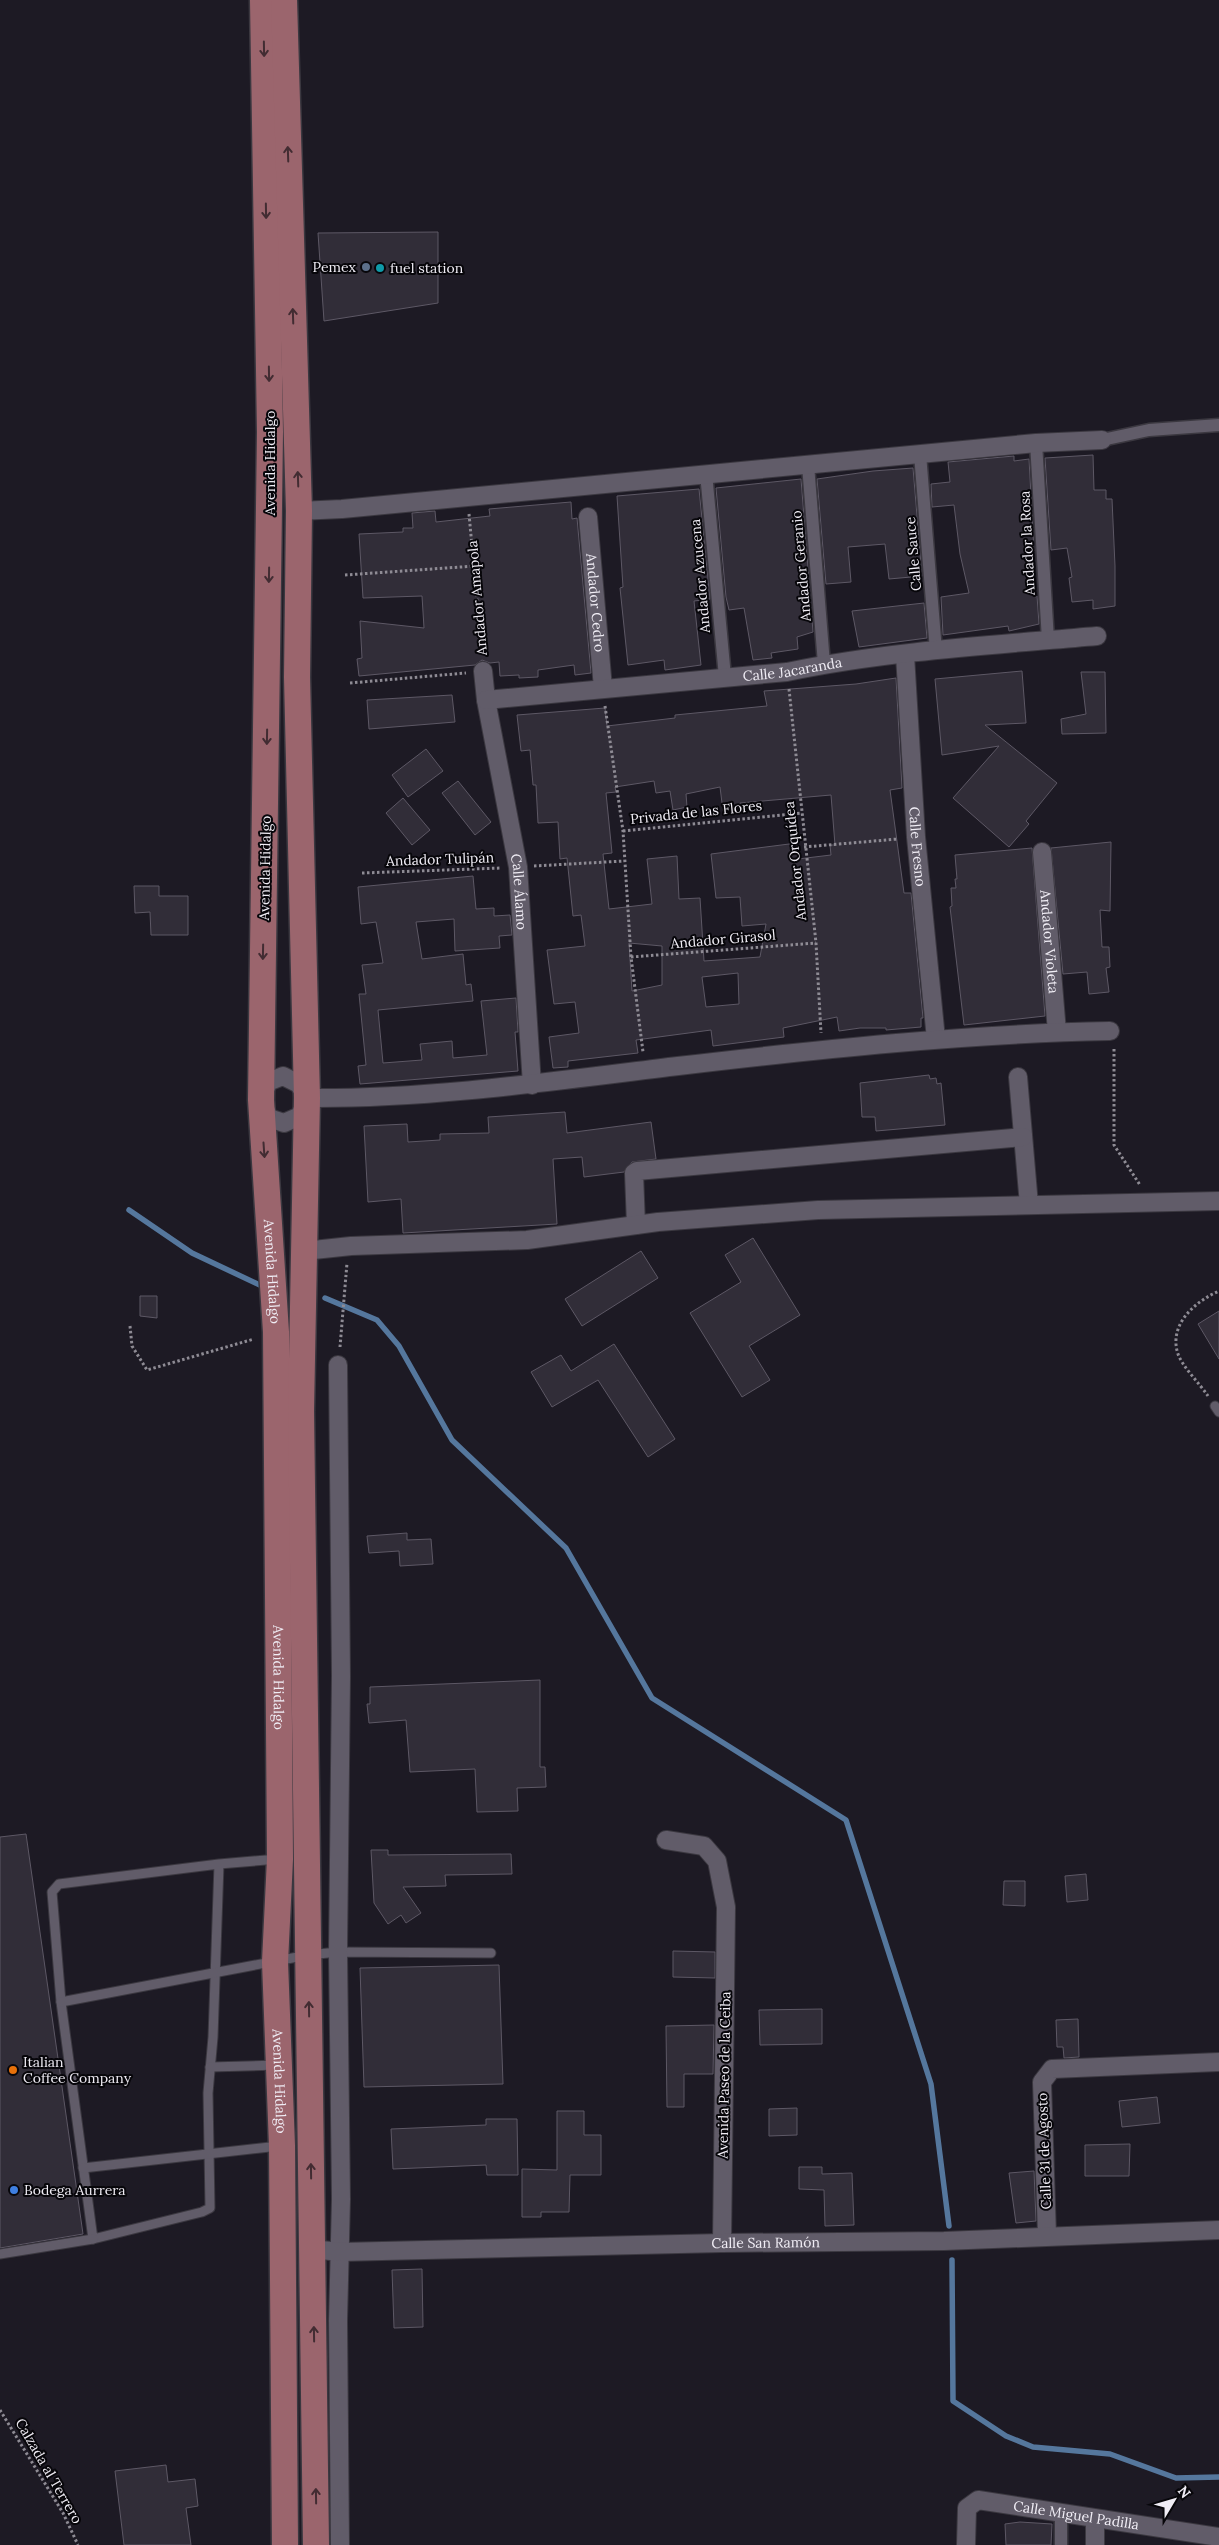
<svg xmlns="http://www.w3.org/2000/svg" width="1219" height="2545" viewBox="0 0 1219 2545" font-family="Lora,serif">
	<rect width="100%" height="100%" fill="#1d1a24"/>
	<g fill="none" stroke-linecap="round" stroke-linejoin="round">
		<g stroke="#55779d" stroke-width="5.5">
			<polyline points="129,1210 192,1253 266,1288"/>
			<polyline points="325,1298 377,1320 399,1346 452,1440 566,1548 652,1698 846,1820 931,2084 949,2226"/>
			<polyline points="952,2260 953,2401 1006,2436 1033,2447 1110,2454 1176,2478 1219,2477"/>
		</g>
	</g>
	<g fill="#312d38" stroke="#5d5865" fill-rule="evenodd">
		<polygon points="438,232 438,303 324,321 318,233"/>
		<polygon points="1093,455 1094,490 1106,490 1106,499 1112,499 1115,566 1115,606 1093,609 1093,600 1072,602 1069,578 1072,577 1067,548 1051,550 1045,458"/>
		<polygon points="1014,456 1014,461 1029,459 1034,551 1029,552 1035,597 1037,596 1039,624 1009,631 1008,626 943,635 941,597 969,593 960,554 954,505 932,507 931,484 950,482 948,462"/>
		<polygon points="913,468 922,576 889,579 885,544 848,547 851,582 826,584 817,479 873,471"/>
		<polygon points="801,479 813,632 797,637 798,649 771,653 772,658 753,660 744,608 729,610 726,597 716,488"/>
		<polygon points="699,489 710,599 694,601 701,665 665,670 664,660 628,665 620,588 623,587 617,496"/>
		<polygon points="571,502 572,519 577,518 591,673 575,675 574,665 538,670 538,677 519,678 519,675 500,676 499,662 490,663 482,660 475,665 359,676 357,659 362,658 360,621 424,628 422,596 363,598 359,534 403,532 403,528 413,528 412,513 435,511 436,522 490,516 489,509"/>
		<polygon points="924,603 927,638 859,647 852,611"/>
		<polygon points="1022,671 1026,723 985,725 1057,783 1026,821 1029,824 1009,847 953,798 999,746 942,755 935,679"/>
		<polygon points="1081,672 1105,672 1106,733 1062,734 1061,719 1086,714"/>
		<path d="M 896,678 L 902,788 L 890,790 L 904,893 L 911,893 L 923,1018 L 921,1018 L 921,1027 L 886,1030 L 886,1028 L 860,1028 L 839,1031 L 837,1017 L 783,1028 L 784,1037 L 713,1046 L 711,1030 L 636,1040 L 638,1053 L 568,1061 L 568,1067 L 553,1068 L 549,1037 L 579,1033 L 575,1002 L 554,1004 L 547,950 L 585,946 L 581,915 L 573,916 L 567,858 L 560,859 L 558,822 L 538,823 L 536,785 L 533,785 L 530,750 L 521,751 L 517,715 L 605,708 L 607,726 L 675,718 L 675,715 L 767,706 L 764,691 L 856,684 ZM 654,781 L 656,793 L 670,791 L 673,810 L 687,807 L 686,794 L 720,787 L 723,811 L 741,809 L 740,803 L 831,795 L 835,845 L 830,845 L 831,855 L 798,859 L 797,843 L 711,854 L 716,898 L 740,897 L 742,926 L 766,924 L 760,957 L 704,961 L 700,898 L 679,899 L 677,856 L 647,859 L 652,904 L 609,909 L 603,854 L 612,853 L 606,793 L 616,792 L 615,787 ZM 629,943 L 662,946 L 662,985 L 632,991 ZM 738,973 L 739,1004 L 706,1007 L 702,977 Z"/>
		<polygon points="452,695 455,722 369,729 367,700"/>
		<polygon points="426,749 443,771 408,797 392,775"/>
		<polygon points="458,781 491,822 475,835 442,793"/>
		<polygon points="403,798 430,830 412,845 386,813"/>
		<polygon points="1111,842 1110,911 1100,910 1102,947 1109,947 1110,967 1106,968 1109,992 1089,994 1087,972 1063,974 1051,848"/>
		<polygon points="1032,848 1045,1016 964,1025 950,907 952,906 951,888 956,888 955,879 957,879 955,855"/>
		<polygon points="473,876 476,909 494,908 494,916 510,915 512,935 499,936 500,948 455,951 454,919 416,922 422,959 463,954 466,985 471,984 473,1001 378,1010 383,1063 422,1060 420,1044 452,1041 453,1058 487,1055 481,1001 516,998 518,1032 515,1032 518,1071 360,1084 358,1066 366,1065 359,994 366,994 362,965 383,963 376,922 361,924 358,887"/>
		<polygon points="134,886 159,886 159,896 188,896 188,935 151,935 150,912 135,913"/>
		<polygon points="929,1075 930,1079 936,1078 937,1084 941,1083 945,1125 876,1131 875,1117 862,1117 860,1083"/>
		<polygon points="565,1112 567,1133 651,1122 656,1159 632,1162 624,1172 584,1177 582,1157 553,1159 557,1224 403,1233 401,1199 368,1202 364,1126 407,1124 408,1142 440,1140 440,1134 489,1133 488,1117"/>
		<polygon points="753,1238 800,1315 749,1346 770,1380 742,1397 690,1313 741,1282 725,1255"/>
		<polygon points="641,1251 658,1278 582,1326 565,1299"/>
		<polygon points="140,1296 157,1296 157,1318 140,1316"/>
		<polygon points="1219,1311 1219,1359 1198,1324"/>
		<polygon points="614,1344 675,1439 648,1457 598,1380 552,1407 531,1372 561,1355 571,1371"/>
		<polygon points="407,1533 407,1540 431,1539 433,1564 400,1566 399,1551 369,1553 367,1536"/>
		<polygon points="540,1680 540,1767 545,1767 546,1787 517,1788 518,1811 477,1812 475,1769 410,1772 406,1720 369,1723 367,1704 370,1704 370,1687"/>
		<polygon points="26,1834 83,2234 0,2248 0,1837"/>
		<polygon points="371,1850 388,1850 388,1855 511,1854 512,1874 445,1875 446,1886 403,1887 421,1913 406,1923 401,1915 388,1924 374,1903"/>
		<polygon points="1086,1874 1088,1900 1067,1902 1065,1876"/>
		<polygon points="1004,1881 1025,1881 1025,1906 1003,1905"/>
		<polygon points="673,1951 715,1952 715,1978 673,1977"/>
		<polygon points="499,1965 503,2084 364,2087 360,1968"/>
		<polygon points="822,2009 822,2044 760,2045 759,2010"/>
		<polygon points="1078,2019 1079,2057 1064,2058 1063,2047 1057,2047 1056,2020"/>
		<polygon points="714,2025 713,2074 684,2074 684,2107 667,2107 666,2026"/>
		<polygon points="1157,2097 1160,2123 1122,2127 1119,2101"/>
		<polygon points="797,2108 797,2135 769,2136 769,2109"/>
		<polygon points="557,2111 584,2111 584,2135 601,2135 601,2175 570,2175 569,2212 541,2212 541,2217 522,2217 522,2169 557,2170"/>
		<polygon points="486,2119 517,2119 518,2175 487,2175 486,2165 393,2169 391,2129 486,2125"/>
		<polygon points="1130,2144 1129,2176 1085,2176 1085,2145"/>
		<polygon points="799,2167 822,2167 822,2174 852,2173 854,2225 825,2226 824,2190 799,2189"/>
		<polygon points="1034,2171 1036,2221 1016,2223 1009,2173"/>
		<polygon points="422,2269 423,2327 394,2328 392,2270"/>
		<polygon points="166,2465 168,2482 195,2479 198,2506 186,2508 191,2545 124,2545 115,2471"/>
		<polygon points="1020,2522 1052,2524 1051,2545 1006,2545 1005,2524"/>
	</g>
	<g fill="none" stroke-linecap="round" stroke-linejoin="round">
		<defs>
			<g id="service">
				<polyline points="1215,1406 1219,1412"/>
				<polyline points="219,1864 213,2037 208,2093 210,2208 202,2212 93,2239 61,2002 52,1892 59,1884 219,1864 278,1859"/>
				<polyline points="61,2002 308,1955 338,1952 491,1953"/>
				<polyline points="210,2067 278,2065"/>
				<polyline points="83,2168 279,2146"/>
				<polyline points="0,2254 93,2239"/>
			</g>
			<g id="pedestrian">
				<polyline points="1102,440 1149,430 1219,425"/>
				<polyline points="1036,443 1048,640"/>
				<polyline points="920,454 936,651"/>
				<polyline points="808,465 824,664"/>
				<polyline points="706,473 725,677"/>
				<polyline points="1061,2511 1061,2545"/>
			</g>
			<g id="minor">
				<polyline points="299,511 342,509 1036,443 1102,440"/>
				<path id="s1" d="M 588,517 L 603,688"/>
				<path id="s2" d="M 905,655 L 916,837 L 936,1039"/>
				<path id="s3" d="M 483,671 L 486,700 L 518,867 L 532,1085"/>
				<path id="s4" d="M 486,700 L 787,672 C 888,651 994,645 1097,636"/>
				<path id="s5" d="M 1042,852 L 1057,1032"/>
				<polygon points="283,1076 299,1084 307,1098 300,1116 284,1123 269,1118 261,1100 268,1082"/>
				<polyline points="1018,1077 1029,1205"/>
				<path d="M 307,1098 C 431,1099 555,1081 678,1066 C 822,1049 965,1034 1110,1031"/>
				<polyline points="636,1225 634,1173 637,1171 1023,1137"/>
				<polyline points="304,1251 351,1246 527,1240 658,1222 818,1210 1219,1201"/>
				<polyline points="338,1365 341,1676 338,1952 341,2199 338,2321 340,2545"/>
				<polyline points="666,1840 704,1846 717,1861 726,1907 722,2243"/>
				<polyline points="1047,2235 1042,2082 1052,2069 1219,2062"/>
				<path id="s6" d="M 312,2249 L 340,2252 L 722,2243 L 944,2241 L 1219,2230"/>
				<polyline points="1095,2519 1095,2545"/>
				<path id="s7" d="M 966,2545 L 967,2508 L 978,2500 L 1219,2537"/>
			</g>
			<g id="primary">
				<path id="s8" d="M 263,0 L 270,432 L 261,1100 L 276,1332 L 280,1859 L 275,1962 L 282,2146 L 285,2545"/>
				<polyline points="284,0 299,511 297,677 307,1098 301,1411 316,2545"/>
			</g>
		</defs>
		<use href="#service" stroke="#3b3840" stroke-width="11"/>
		<use href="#pedestrian" stroke="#3b3840" stroke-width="15"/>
		<use href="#minor" stroke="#3b3840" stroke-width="20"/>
		<use href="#primary" stroke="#3b3840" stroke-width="29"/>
		<g stroke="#8e8b94" stroke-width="3" stroke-dasharray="2.5 2.5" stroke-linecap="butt">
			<polyline points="469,514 482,654"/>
			<polyline points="345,575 475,566"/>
			<polyline points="350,683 466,673"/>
			<polyline points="789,689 816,943 821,1033"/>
			<polyline points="605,706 623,831 631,957 643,1052"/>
			<polyline points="623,831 801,813"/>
			<polyline points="804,847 898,839"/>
			<polyline points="534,866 624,861"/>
			<polyline points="362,873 501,868"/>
			<polyline points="631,957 816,943"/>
			<polyline points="1114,1049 1114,1145 1140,1185"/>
			<polyline points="130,1326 132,1346 147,1370 254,1339"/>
			<polyline points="340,1347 347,1263"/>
			<path d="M 1208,1396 C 1200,1384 1182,1366 1178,1354 C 1168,1324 1196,1301 1219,1291"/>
			<polyline points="0,2410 63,2513 78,2545"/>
		</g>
		<use href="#service" stroke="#615c69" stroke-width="9"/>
		<use href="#pedestrian" stroke="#615c69" stroke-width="12"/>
		<use href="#minor" stroke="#615c69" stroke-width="18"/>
		<use href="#primary" stroke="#9b656d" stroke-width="26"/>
	</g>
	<defs><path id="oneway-shaft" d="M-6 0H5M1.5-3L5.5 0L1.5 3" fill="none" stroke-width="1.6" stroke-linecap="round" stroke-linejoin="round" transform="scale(1.25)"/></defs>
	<g stroke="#422c32">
		<use href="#oneway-shaft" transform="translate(264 49) rotate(89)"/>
		<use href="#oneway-shaft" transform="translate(288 154) rotate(-92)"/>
		<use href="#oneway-shaft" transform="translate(266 211) rotate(89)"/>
		<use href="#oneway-shaft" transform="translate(293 316) rotate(-92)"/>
		<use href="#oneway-shaft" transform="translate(269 374) rotate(89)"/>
		<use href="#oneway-shaft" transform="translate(298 479) rotate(-92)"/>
		<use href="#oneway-shaft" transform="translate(269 575) rotate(91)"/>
		<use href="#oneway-shaft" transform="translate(267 737) rotate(91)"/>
		<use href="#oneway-shaft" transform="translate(263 952) rotate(91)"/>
		<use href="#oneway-shaft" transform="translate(264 1150) rotate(86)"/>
		<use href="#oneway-shaft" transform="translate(309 2009) rotate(-91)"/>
		<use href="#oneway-shaft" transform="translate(311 2171) rotate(-91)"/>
		<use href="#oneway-shaft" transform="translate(314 2334) rotate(-91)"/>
		<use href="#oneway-shaft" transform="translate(316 2496) rotate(-91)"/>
	</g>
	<circle fill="#5c6f8a" stroke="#07060a" stroke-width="2" cx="366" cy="267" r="5"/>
	<circle fill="#0f9aa8" stroke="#07060a" stroke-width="2" cx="380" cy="268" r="5"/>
	<circle fill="#e8710a" stroke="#07060a" stroke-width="2" cx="13" cy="2070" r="5"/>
	<circle fill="#3f7fe0" stroke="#07060a" stroke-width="2" cx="14" cy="2190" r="5"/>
	<g text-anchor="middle" stroke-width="4" stroke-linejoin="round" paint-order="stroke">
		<g font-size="14" fill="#f0edf5" stroke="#07060a" text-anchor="start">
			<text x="356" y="272" text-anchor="end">Pemex</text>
			<text x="390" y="273">fuel station</text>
			<text x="23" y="2067">Italian<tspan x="23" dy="16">Coffee Company</tspan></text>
			<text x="24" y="2195">Bodega Aurrera</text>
		</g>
		<g font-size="14" fill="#f0edf5" stroke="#07060a">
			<text transform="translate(270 463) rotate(-90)" y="5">Avenida Hidalgo</text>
			<text transform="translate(1027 543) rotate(-93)" y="5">Andador la Rosa</text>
			<text transform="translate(913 554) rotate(-95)" y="5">Calle Sauce</text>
			<text transform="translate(801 566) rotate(-95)" y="5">Andador Geranio</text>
			<text transform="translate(700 576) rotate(-95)" y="5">Andador Azucena</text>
			<text transform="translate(477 598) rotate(-95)" y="5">Andador Amapola</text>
			<text dy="5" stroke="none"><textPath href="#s1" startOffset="86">Andador Cedro</textPath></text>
			<text dy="5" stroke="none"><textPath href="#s4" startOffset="308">Calle Jacaranda</textPath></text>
			<text transform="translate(696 812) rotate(-6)" y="5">Privada de las Flores</text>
			<text dy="5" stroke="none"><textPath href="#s2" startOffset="192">Calle Fresno</textPath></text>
			<text transform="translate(440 859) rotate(-2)" y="5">Andador Tulipán</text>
			<text transform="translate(795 861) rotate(-96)" y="5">Andador Orquídea</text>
			<text transform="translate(265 868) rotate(-89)" y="5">Avenida Hidalgo</text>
			<text dy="5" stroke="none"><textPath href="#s3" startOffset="224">Calle Álamo</textPath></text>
			<text transform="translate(723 939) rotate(-5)" y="5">Andador Girasol</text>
			<text dy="5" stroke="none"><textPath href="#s5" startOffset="90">Andador Violeta</textPath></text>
			<text dy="5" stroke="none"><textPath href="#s8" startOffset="1272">Avenida Hidalgo</textPath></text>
			<text dy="5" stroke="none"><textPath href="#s8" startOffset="1678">Avenida Hidalgo</textPath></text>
			<text transform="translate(724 2075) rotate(-89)" y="5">Avenida Paseo de la Ceiba</text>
			<text dy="5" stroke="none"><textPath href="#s8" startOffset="2082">Avenida Hidalgo</textPath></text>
			<text transform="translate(1044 2151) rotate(-92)" y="5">Calle 31 de Agosto</text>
			<text dy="5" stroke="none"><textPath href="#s6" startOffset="454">Calle San Ramón</textPath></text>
			<text transform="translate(49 2471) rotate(60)" y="5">Calzada al Terrero</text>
			<text dy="5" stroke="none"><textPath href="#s7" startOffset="150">Calle Miguel Padilla</textPath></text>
		</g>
	</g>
	<g transform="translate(1174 2500) rotate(52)" stroke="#07060a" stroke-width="4" paint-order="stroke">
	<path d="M0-4L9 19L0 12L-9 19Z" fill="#f0edf5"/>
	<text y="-8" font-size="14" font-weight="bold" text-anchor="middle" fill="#f0edf5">N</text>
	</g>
</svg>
